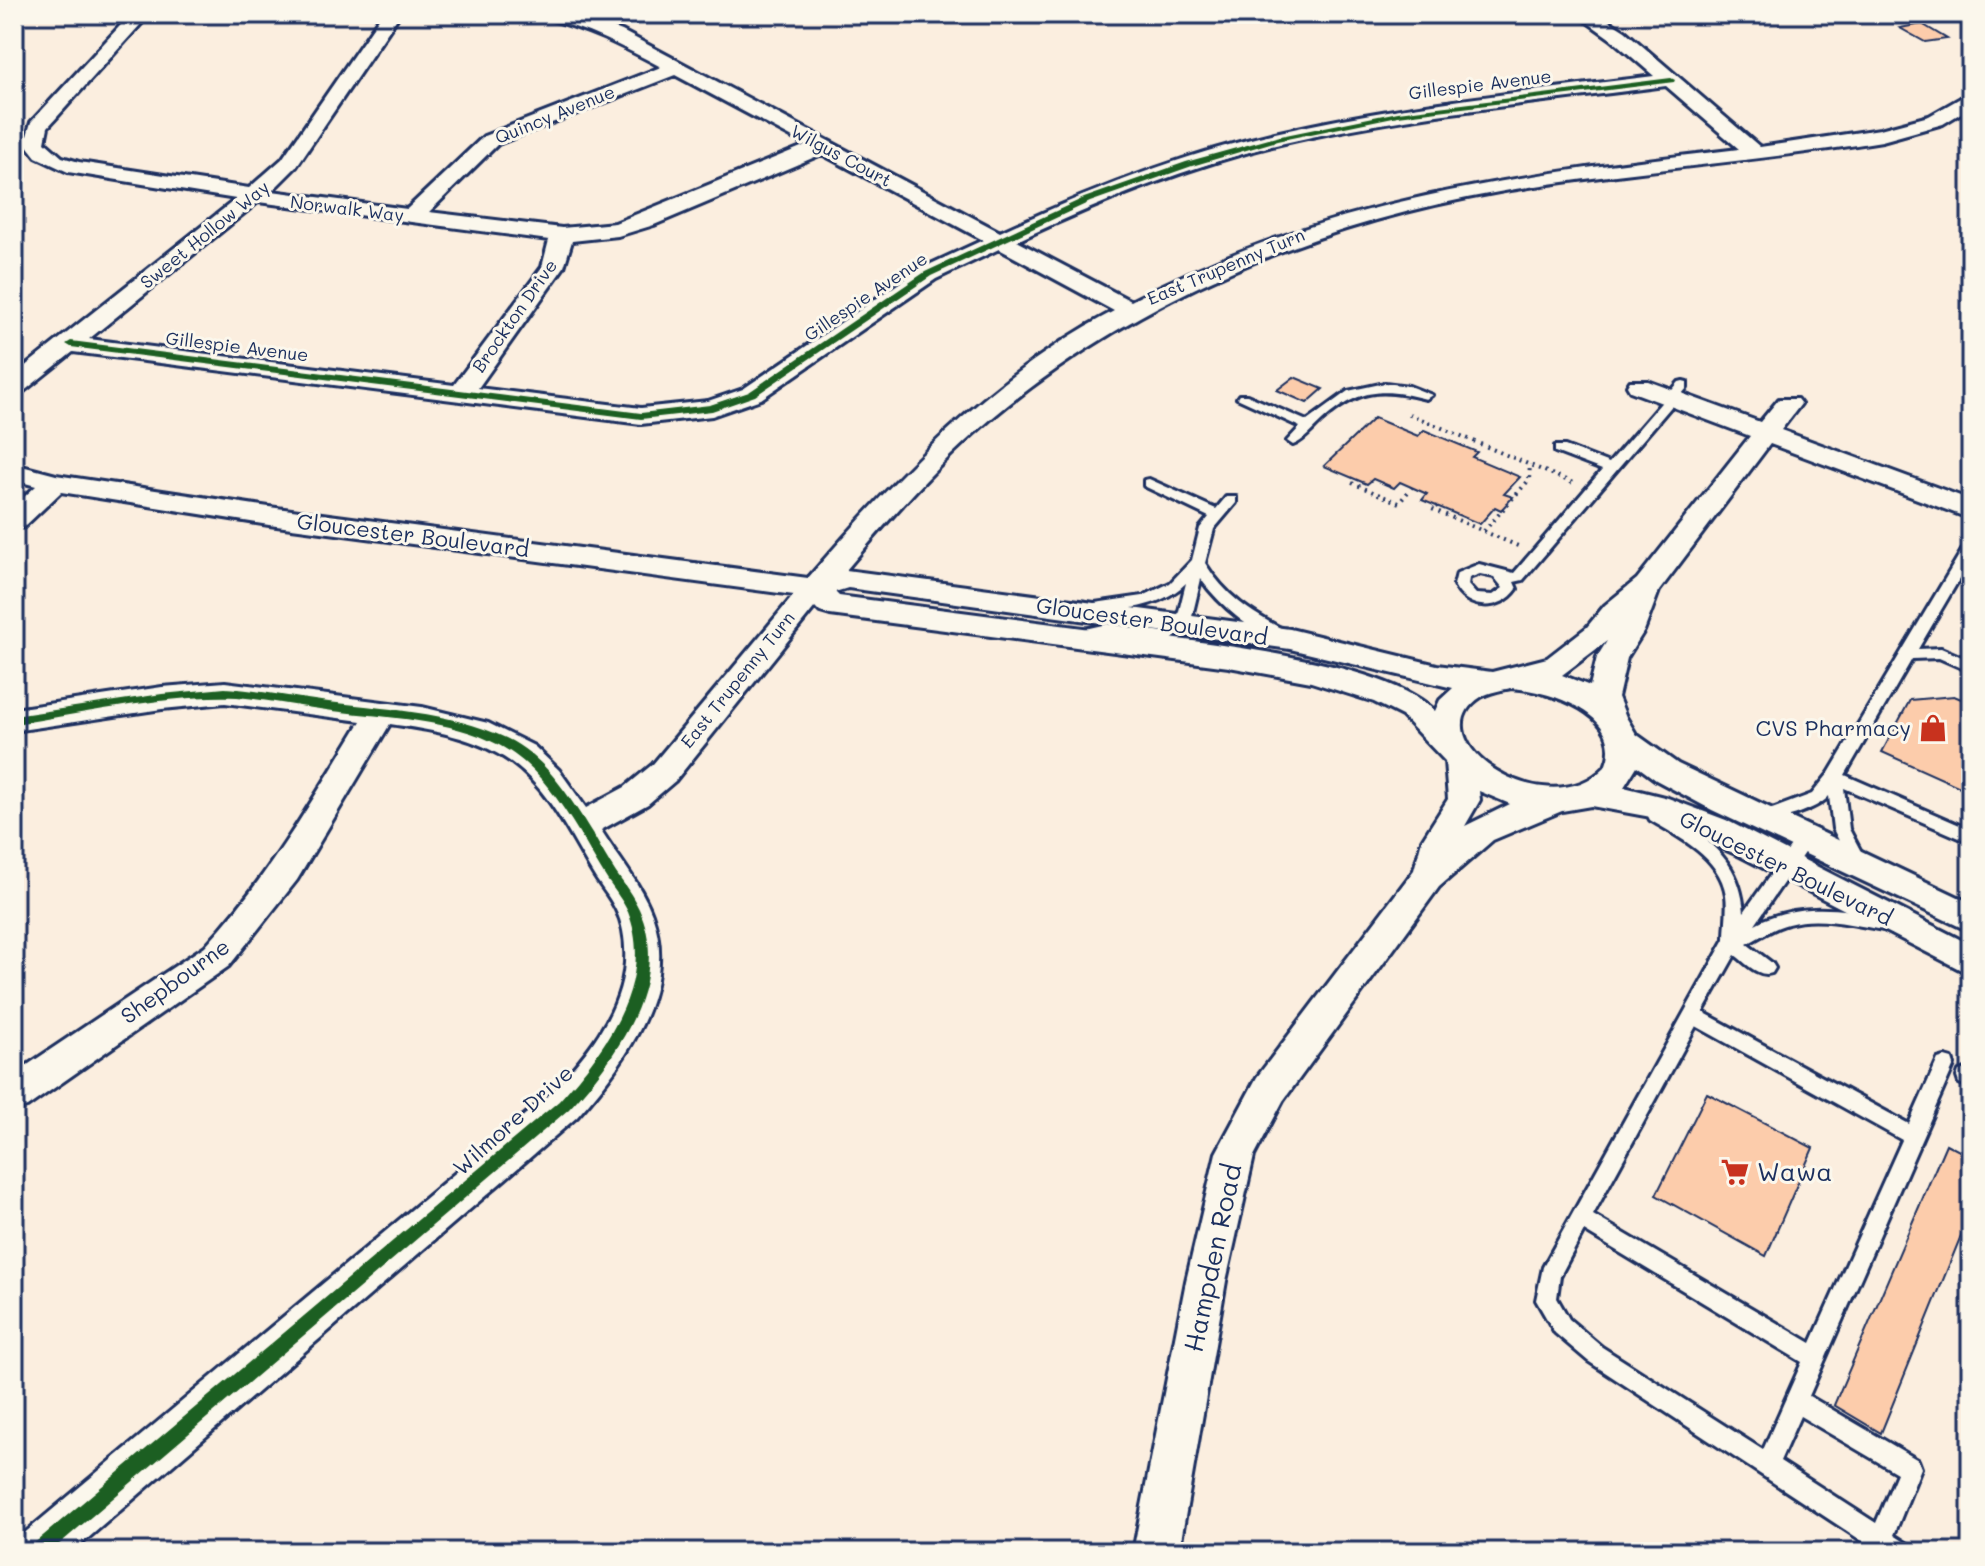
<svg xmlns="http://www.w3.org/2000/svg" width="1985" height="1566" viewBox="0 0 1985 1566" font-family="Mali,sans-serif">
	<rect width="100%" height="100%" fill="#fbeedf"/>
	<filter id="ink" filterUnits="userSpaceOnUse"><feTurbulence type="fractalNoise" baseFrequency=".0125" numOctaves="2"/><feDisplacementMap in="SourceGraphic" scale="16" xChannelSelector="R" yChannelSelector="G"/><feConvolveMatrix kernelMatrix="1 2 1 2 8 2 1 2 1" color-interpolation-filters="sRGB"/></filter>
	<g filter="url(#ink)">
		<g fill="#fcccab" stroke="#1b2f5e" stroke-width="2">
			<polygon points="1922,24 1947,39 1925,42 1900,28"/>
			<polygon points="1294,377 1323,389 1307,403 1277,390"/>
			<polygon points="1374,418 1418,436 1424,430 1477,452 1472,457 1520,477 1504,494 1513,497 1501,510 1495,507 1480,524 1422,500 1427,494 1400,482 1394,488 1373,479 1367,484 1324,466"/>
			<polygon points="1954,696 1971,703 1971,792 1882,752 1910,700"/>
			<polygon points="1707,1093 1813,1148 1766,1256 1656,1195"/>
			<polygon points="1946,1144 1971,1157 1971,1211 1881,1433 1834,1405"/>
		</g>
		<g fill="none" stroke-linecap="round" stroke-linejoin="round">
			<defs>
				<g id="service">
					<path d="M 1683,381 L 1687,382 L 1687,388 L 1523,580 L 1514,582 L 1517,589 C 1501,612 1466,611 1454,585 L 1457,573 L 1479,564 L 1514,573 L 1602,470 L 1555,452 L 1555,446 L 1565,446 L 1609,463 L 1679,382 ZM 1480,574 L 1494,577 L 1503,588 L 1493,595 L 1476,594 L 1468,585 L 1469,578 Z"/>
					<path d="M 1385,383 L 1409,386 L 1432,395 L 1426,399 C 1381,387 1358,389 1322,421 C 1313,429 1304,441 1293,445 L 1287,441 L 1300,427 L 1237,398 L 1239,395 L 1247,395 L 1307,421 L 1348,391 Z"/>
					<path d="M 1149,479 L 1216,509 L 1226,497 L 1236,497 L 1236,503 L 1214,529 L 1205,563 C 1226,597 1252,613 1286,631 L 1288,635 L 1286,639 C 1260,643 1215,600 1201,579 L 1190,625 L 1170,641 L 1107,634 L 1081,640 L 1076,639 L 1074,635 L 1076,631 L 1107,624 L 1163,632 L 1176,623 L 1186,583 C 1160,609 1122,609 1088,614 L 1081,609 L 1088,604 L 1143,596 L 1170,583 L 1192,560 L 1200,528 L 1209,517 L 1144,486 L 1144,480 Z"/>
					<path d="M 1971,543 L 1971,559 L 1918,649 L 1941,648 L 1971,661 L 1971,672 L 1939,658 L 1912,659 L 1845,775 L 1971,830 L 1971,843 L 1844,788 L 1849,829 L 1867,863 L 1865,868 L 1853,868 L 1833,829 L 1829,796 C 1818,810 1770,825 1752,820 L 1750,816 L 1752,812 L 1772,809 L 1812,794 L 1829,773 L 1964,547 Z"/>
					<path d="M 1656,810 C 1668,814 1679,822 1690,829 C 1723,850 1741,873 1744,912 L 1798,836 L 1810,836 L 1812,840 L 1810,844 L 1755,924 C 1798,902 1838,908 1884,916 L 1890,918 L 1893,923 L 1890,928 L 1884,930 C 1853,925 1818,915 1788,924 C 1773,928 1760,937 1747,944 L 1772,963 L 1775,968 L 1772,973 C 1758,978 1745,962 1735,955 L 1703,1012 L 1909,1124 L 1938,1059 L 1945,1057 L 1952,1059 L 1954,1065 L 1809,1396 L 1918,1460 L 1921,1468 L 1894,1535 L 1908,1544 L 1911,1552 L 1879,1552 L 1588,1361 L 1555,1333 L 1536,1300 L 1543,1267 L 1725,939 C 1725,925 1728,910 1726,895 C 1720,857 1680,838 1650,820 L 1648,816 L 1650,812 ZM 1696,1026 L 1902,1140 L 1811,1343 L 1593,1215 ZM 1584,1231 L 1802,1362 L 1763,1450 L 1602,1347 L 1569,1319 L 1557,1298 L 1560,1276 ZM 1800,1416 L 1897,1473 L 1876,1523 L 1780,1461 Z"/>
					<polygon points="1966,1069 1971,1071 1971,1088 1959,1083 1957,1077 1959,1071"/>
				</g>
				<g id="minor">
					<polygon points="14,14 26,14 14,20"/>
					<path d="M 131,14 L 150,14 L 48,127 L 45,142 L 62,157 L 79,162 L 249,188 L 282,159 L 382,14 L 400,14 L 296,167 L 272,191 L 407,209 L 484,136 L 661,67 C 622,46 586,28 544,18 L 541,14 L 577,14 L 622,31 L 1000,232 C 1089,191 1180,155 1275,133 C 1400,104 1527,92 1654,76 L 1611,39 L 1576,14 L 1598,14 L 1625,31 L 1760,147 L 1880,129 L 1929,116 L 1971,92 L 1971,107 L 1943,124 L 1882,141 C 1755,162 1626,170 1499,192 C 1313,225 1138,297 992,418 C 938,463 891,517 846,570 L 1290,629 L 1437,665 L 1492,672 L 1547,658 L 1587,627 L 1605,605 L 1637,579 L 1750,436 L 1630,391 L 1627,386 L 1630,381 L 1648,381 L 1760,422 L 1779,399 L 1797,399 L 1801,404 L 1781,430 L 1971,500 L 1971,519 L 1770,444 L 1659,591 L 1644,631 L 1627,658 L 1618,697 L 1626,717 L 1636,734 L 1678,764 L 1971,903 L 1971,932 L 1712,810 L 1656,780 L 1637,766 L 1624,787 L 1668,798 L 1726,820 L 1971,945 L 1971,975 L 1740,856 L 1651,817 L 1591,806 L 1562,811 L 1493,840 L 1439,887 L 1283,1101 L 1254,1156 L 1226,1281 L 1179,1552 L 1133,1552 L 1186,1281 L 1216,1153 L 1257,1077 L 1414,870 L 1422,840 L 1448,799 L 1445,761 L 1402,716 L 1374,702 L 1311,682 L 1229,667 L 830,615 L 820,612 L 815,607 L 675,781 L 648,804 L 601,830 C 617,856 641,884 652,914 C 679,989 625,1063 577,1117 L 72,1552 L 14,1552 L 21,1536 L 551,1093 C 584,1057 621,1015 625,963 C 626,946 624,925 616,910 C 610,897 600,886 593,874 C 570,836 548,788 511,762 C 476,737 432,730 390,724 L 297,880 L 229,966 L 27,1107 L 14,1111 L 14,1074 L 205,946 C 268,878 313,799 361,721 L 225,703 L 162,709 L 14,731 L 14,709 L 162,687 L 225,682 L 422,707 L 488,723 L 534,746 L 559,770 L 586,808 L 625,787 L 653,764 L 794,595 L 269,525 L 61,492 L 24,527 L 14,530 L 14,506 L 36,486 L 14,480 L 14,464 L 56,475 L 269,507 L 808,578 C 896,476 993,374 1114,311 L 999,249 L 936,279 L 761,399 L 712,416 L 641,424 L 73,352 L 23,392 L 14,394 L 14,375 L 236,199 L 68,172 L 36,157 L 25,143 L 31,122 ZM 675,75 L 806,145 L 615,223 L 562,228 L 429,212 L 498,144 ZM 1666,86 L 1739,149 C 1519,175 1330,197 1131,301 L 1017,241 C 1102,201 1189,166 1280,144 C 1407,114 1537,103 1666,86 ZM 822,154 L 983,240 L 920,269 L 743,389 L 708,401 L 641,408 L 478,388 L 564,267 L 572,241 L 618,236 L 654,225 ZM 258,202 L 549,240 L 542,267 L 454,385 L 89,339 ZM 848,588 L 1290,649 L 1453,688 L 1440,700 L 1435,711 C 1379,656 1172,639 1091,629 C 1007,618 923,607 839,596 L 835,592 ZM 1607,641 L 1597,657 L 1590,686 L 1562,675 ZM 1511,688 C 1548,690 1628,715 1605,767 C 1546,828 1415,739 1481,697 C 1489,692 1502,690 1511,688 ZM 1479,791 L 1510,804 L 1465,826 L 1480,800 Z"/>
				</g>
			</defs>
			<use href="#service" stroke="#1b2f5e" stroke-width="6"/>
			<use href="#minor" stroke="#1b2f5e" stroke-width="6"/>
			<g stroke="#1b2f5e" stroke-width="4" stroke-dasharray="2 5" stroke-linecap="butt">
				<polyline points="1409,414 1573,483"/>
				<polyline points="1352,483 1399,503 1412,487"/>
				<polyline points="1438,506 1432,509 1518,546"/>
				<polyline points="1484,531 1529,480 1530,464"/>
			</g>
			<use href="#service" fill="#fbf7ec" fill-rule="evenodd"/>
			<use href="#minor" fill="#fbf7ec" fill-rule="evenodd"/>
			<defs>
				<g id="cycleway">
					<polygon points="1671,78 1675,80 1674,82 1398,116 1277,141 1192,166 1090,202 931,276 755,396 712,411 641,419 71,347 66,344 71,341 641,413 710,405 749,392 925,272 1084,198 1186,162 1276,137 1398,112"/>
					<path d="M 225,688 C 257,690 289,697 321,701 C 382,709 449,711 506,738 C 547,758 571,799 594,836 C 601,848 608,861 616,873 C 624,884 633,896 639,909 C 672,981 616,1058 569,1109 L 50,1552 L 28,1552 L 31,1546 L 559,1101 C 604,1051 656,983 628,912 C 623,901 615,891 608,881 C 599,867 591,853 583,839 C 561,803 538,766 499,745 C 450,719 388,718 333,711 C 301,707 269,700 237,697 C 167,694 84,714 14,724 L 14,716 L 162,694 Z"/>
				</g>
			</defs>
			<use href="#cycleway" stroke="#fbf7ec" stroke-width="5"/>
			<use href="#cycleway" fill="#1b5e20" fill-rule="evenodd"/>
		</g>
	</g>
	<defs>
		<symbol id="shop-bare" viewBox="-9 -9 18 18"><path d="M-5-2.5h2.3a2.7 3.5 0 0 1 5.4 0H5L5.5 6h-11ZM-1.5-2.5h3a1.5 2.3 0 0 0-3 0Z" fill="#c8321e" stroke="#fbf7ec" stroke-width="2.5" paint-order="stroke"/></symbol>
		<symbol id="supermarket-bare" viewBox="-9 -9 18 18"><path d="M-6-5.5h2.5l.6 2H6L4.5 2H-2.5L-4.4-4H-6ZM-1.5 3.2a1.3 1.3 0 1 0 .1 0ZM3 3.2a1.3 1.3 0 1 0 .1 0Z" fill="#c8321e" stroke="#fbf7ec" stroke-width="2.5" paint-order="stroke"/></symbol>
	</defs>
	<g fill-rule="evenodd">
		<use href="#shop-bare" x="1913" y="708" width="40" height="40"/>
		<use href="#supermarket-bare" x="1715" y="1152" width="40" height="40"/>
	</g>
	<g text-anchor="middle" stroke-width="6" stroke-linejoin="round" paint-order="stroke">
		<g font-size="18" fill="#1b2f5e" stroke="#fbf7ec">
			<text transform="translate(1480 85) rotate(-7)" y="6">Gillespie Avenue</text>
			<text transform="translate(555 115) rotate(-22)" y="6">Quincy Avenue</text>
			<text transform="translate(841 156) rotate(28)" y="6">Wilgus Court</text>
			<text transform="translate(347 209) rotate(7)" y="6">Norwalk Way</text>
			<text transform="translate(205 235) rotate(-39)" y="6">Sweet Hollow Way</text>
			<text transform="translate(1226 267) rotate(-23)" y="6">East Trupenny Turn</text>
			<text transform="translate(866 297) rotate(-34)" y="6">Gillespie Avenue</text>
			<text transform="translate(515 316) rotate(-55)" y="6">Brockton Drive</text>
			<text transform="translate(237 347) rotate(7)" y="6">Gillespie Avenue</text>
			<text transform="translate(738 680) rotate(-51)" y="6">East Trupenny Turn</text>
		</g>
		<g font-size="22" fill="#1b2f5e" stroke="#fbf7ec">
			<text transform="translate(413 535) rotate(7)" y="8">Gloucester Boulevard</text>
			<text transform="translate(1152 621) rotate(8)" y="8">Gloucester Boulevard</text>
			<text transform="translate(1786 868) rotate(26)" y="8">Gloucester Boulevard</text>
			<text transform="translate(175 981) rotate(-36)" y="8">Shepbourne</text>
			<text transform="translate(513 1120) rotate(-42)" y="8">Wilmore Drive</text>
		</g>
		<g font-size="22" fill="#1b2f5e" stroke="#fbf7ec" text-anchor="end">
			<text x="1911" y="736">CVS Pharmacy</text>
		</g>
		<g font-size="26" fill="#1b2f5e" stroke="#fbf7ec" text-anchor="start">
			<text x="1757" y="1181">Wawa</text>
		</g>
		<g font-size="26" fill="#1b2f5e" stroke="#fbf7ec">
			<text transform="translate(1213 1258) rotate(-78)" y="9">Hampden Road</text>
		</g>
	</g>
	<rect width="1985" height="1566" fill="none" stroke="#fbf7ec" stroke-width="48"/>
	<rect x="24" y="24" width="1937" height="1518" fill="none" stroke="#1b2f5e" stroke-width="3" filter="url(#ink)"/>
</svg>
